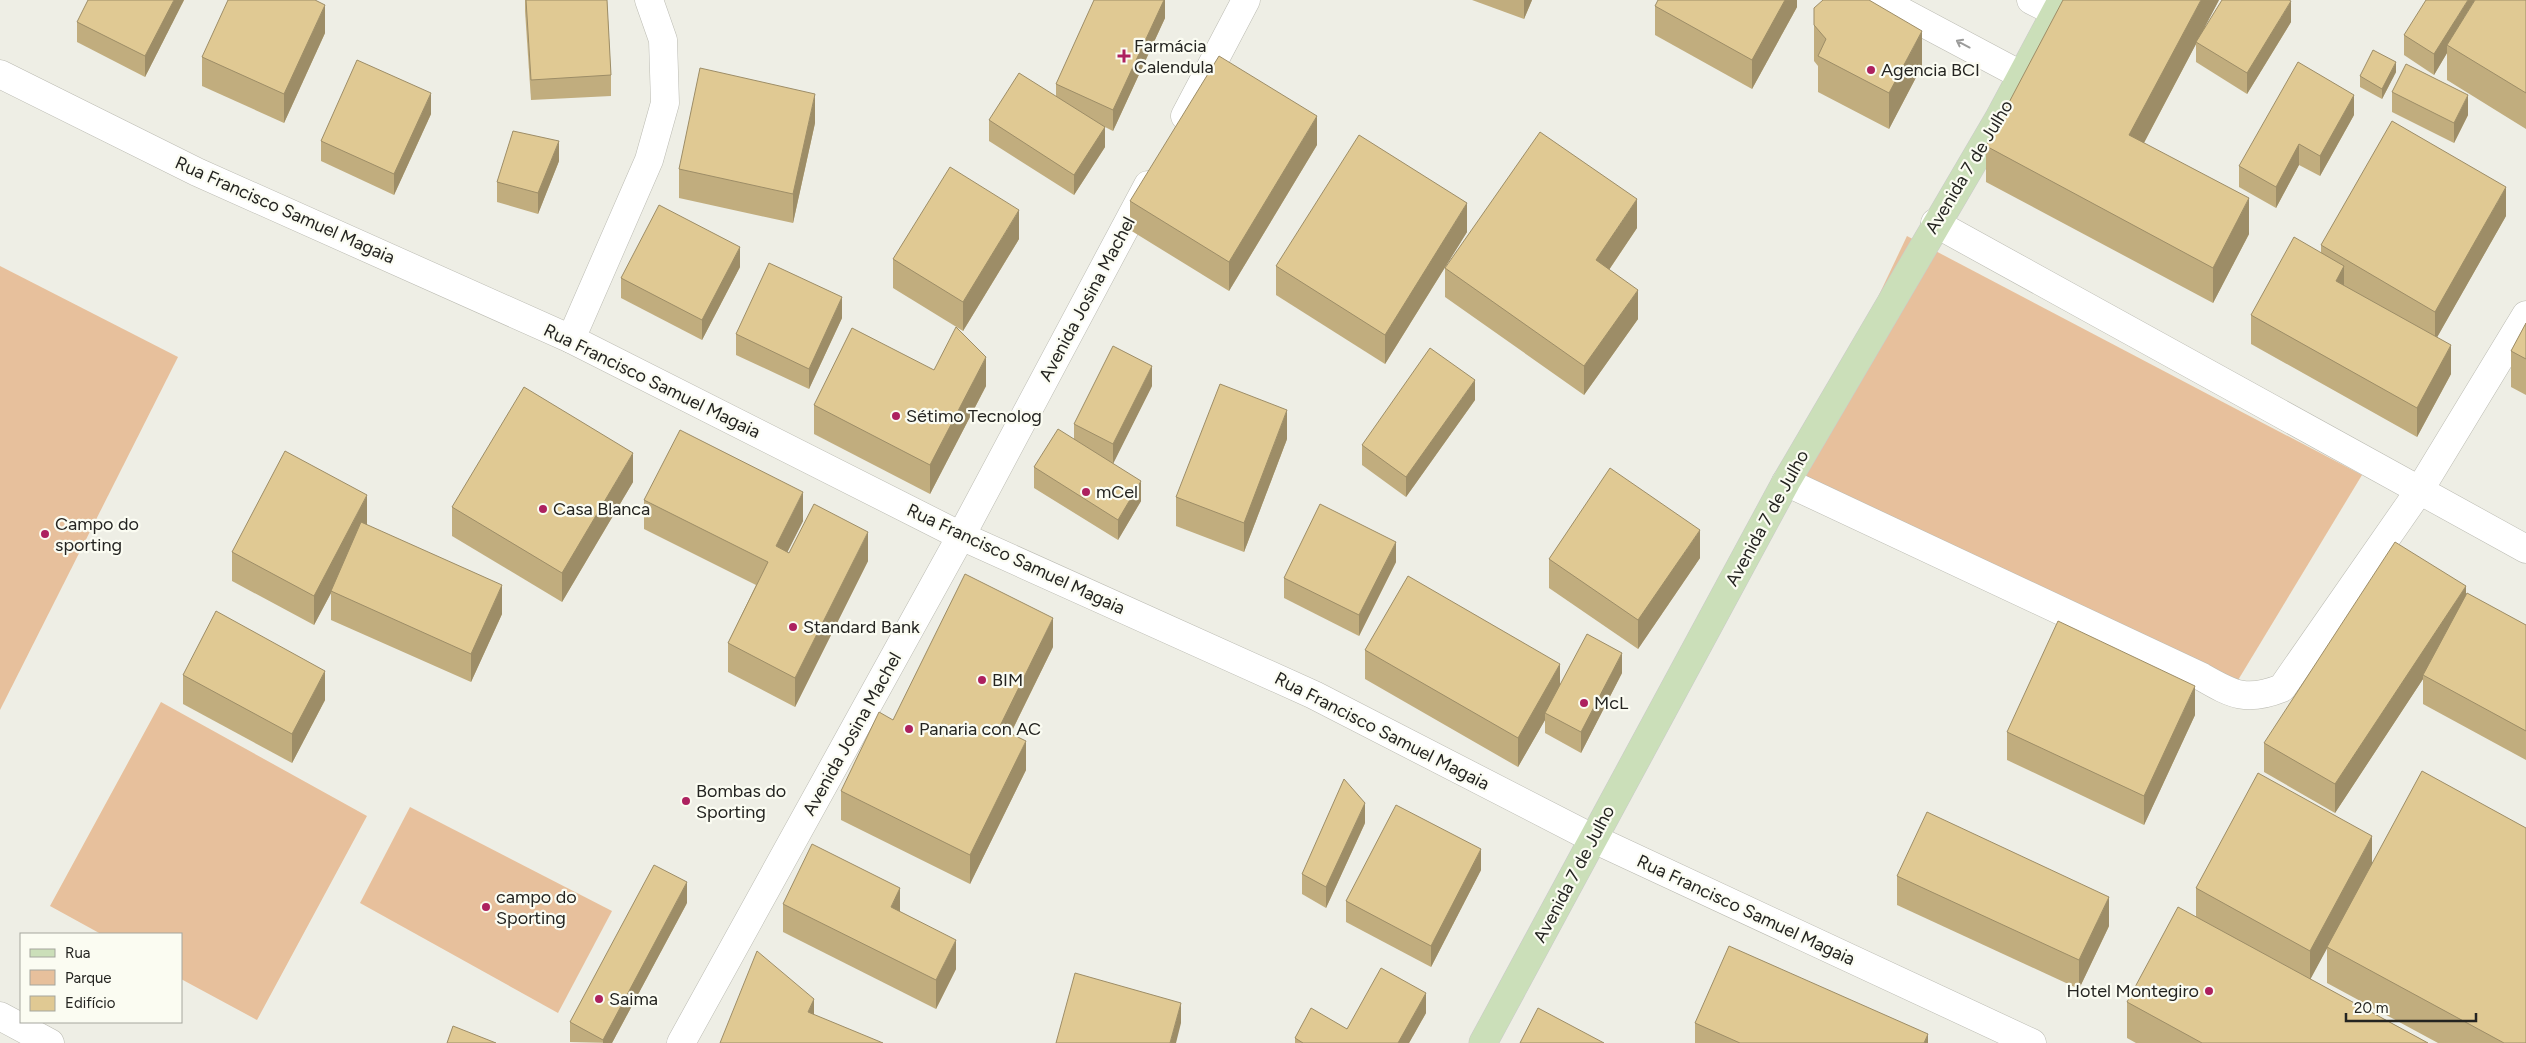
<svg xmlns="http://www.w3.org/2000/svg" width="2526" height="1043" viewBox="0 0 2526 1043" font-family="Figtree,sans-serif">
	<rect width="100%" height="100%" fill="#eeeee5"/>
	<g fill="#e7c09c">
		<polygon points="1907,236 2362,475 2226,700 1794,474"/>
		<polygon points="0,266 178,357 0,710"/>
		<polygon points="161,702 367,816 257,1020 181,979 181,934 101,934 50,906"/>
		<polygon points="410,807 612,911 558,1013 360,903"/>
	</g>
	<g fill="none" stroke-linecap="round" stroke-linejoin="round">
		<defs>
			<g id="minor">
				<polyline points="1880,0 2021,75"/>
				<polyline points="2031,0 2055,12"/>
				<polyline points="0,74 197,172 571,339 961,536 1314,695 1594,839 2032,1043"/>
				<polyline points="1185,116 1246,0"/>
				<polyline points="1935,223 2526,549"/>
				<polyline points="571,339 649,160 665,103 663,40 649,0"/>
				<path d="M 1786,482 L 2202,677 C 2233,695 2247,702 2282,688 L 2419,491 L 2526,315"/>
				<polyline points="0,1016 50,1043"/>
				<polyline points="681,1043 961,536 1148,185"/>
			</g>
			<polyline id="major" points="1483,1043 1786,482 1999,118 2062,0"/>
		</defs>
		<use href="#minor" stroke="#bbbbb2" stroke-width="29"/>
		<use href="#major" stroke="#cacaca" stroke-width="29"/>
		<use href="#minor" stroke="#fff" stroke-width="28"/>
		<use href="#major" stroke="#cbdfb9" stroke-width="28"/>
	</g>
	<g fill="#c1ad7e">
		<polygon points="184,0 145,77 77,42 77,22"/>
		<polygon points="525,0 607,0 611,75 611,96 531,100 525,11"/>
		<polygon points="1165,0 1165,18 1113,131 1105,127 1105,147 1074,195 989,141 989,120 1056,96 1056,84"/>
		<polygon points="1472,0 1532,0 1524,19"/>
		<polygon points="1797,0 1797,7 1752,89 1655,35 1655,6"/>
		<polygon points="2219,0 2205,26 2291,22 2247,94 2196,62 2196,44 2144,143 2249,234 2213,303 1986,182 1986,146"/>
		<polygon points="2526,0 2526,129 2447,80 2447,53 2434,75 2404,55 2404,35"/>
		<polygon points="1814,8 1922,66 1889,129 1818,92 1818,66 1814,61"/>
		<polygon points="325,33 284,123 202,86 202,57"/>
		<polygon points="2396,72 2382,99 2360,87 2360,76"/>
		<polygon points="2392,92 2468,115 2454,143 2392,112"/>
		<polygon points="431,114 394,195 321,161 321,141"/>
		<polygon points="2354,115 2320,176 2299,165 2276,208 2239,187 2239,166"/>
		<polygon points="815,123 793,223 679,198 679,169"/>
		<polygon points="1317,145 1229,291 1130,230 1130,201"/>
		<polygon points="559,161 538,214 497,202 497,182"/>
		<polygon points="2506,216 2437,337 2451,374 2417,437 2251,344 2251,315 2321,252 2321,245"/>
		<polygon points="1637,228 1609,270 1638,319 1584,395 1445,297 1445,268"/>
		<polygon points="1467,232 1385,364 1276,295 1276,266"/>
		<polygon points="1019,239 963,331 893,288 893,259"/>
		<polygon points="740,267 702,340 621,298 621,278"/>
		<polygon points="842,318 809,389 736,355 736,334"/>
		<polygon points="2526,323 2526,395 2511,387 2511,351"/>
		<polygon points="934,370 986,386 930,494 814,434 814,405"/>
		<polygon points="1152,386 1113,463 1141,501 1118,540 1034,488 1034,467 1074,439 1074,424"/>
		<polygon points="1475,400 1406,497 1362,465 1362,445"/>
		<polygon points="1287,439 1244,552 1176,526 1176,497"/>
		<polygon points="633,482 562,602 452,536 452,507"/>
		<polygon points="644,500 803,521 787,552 789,553 868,561 795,707 728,672 728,643 756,585 644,529"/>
		<polygon points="367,524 367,525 502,614 471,682 331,620 331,593 314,625 232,581 232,552"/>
		<polygon points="1700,558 1638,649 1549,588 1549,559"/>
		<polygon points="1396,562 1359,636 1284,598 1284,578"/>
		<polygon points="2466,595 2526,625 2526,760 2423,704 2423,679 2335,813 2264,772 2264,743"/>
		<polygon points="1053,647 1011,733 1026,770 970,884 841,820 841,791 893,720"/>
		<polygon points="1365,650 1560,684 1622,673 1581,753 1545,733 1545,720 1518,767 1365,679"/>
		<polygon points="183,675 325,700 292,763 183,704"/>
		<polygon points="2195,715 2144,825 2007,760 2007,732"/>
		<polygon points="1365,823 1326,908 1302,894 1302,874"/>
		<polygon points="2372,864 2526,1043 2438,1043 2327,983 2327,948 2310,979 2428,1043 2136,1043 2127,1038 2127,1002 2196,917 2196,888"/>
		<polygon points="1481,870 1431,967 1346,922 1346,901"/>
		<polygon points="1897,876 2109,926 2079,989 1897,905"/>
		<polygon points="687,903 612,1043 570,1042 570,1022"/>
		<polygon points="783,904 956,969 936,1009 783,932"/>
		<polygon points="1426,1013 1409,1043 1295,1043 1295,1038"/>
		<polygon points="1695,1023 1928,1043 1695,1043"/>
	</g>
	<g fill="#9d8d67">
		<polygon points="174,0 184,0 145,77 145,56"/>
		<polygon points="1164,0 1165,0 1165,18 1113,131 1113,110"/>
		<polygon points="1524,0 1532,0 1524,19"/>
		<polygon points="1785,0 1797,0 1797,7 1752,89 1752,60"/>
		<polygon points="2201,0 2219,0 2197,42 2196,42 2196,44 2129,171 2129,135"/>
		<polygon points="2468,0 2475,0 2447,45 2447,53 2434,75 2434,54"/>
		<polygon points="2291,1 2291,22 2247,94 2247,73"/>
		<polygon points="325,5 325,33 284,123 284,94"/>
		<polygon points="1922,31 1922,66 1889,129 1889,93"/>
		<polygon points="2396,62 2396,72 2382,99 2382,89"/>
		<polygon points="431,93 431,114 394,195 394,174"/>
		<polygon points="815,94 815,123 793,223 793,194"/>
		<polygon points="2354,95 2354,115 2320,176 2320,156"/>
		<polygon points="2468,95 2468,115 2454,143 2454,123"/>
		<polygon points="1317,116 1317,145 1229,291 1229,262"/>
		<polygon points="1105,127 1105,147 1074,195 1074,175"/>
		<polygon points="559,141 559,161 538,214 538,193"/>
		<polygon points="2299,144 2299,165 2276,208 2276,187"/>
		<polygon points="2506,187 2506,216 2435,341 2435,312"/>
		<polygon points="2249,198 2249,234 2213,303 2213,268"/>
		<polygon points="1637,199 1637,228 1596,289 1596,260"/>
		<polygon points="1467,203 1467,232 1385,364 1385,335"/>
		<polygon points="1019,210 1019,239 963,331 963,302"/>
		<polygon points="740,247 740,267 702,340 702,320"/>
		<polygon points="2344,266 2344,295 2336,281"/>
		<polygon points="1638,290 1638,319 1584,395 1584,366"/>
		<polygon points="842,297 842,318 809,389 809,369"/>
		<polygon points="2451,345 2451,374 2417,437 2417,408"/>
		<polygon points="986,357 986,386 930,494 930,465"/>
		<polygon points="1152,366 1152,386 1113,464 1113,444"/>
		<polygon points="1475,380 1475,400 1406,497 1406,477"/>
		<polygon points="1287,410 1287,439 1244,552 1244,523"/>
		<polygon points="633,453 633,482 562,602 562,573"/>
		<polygon points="1141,481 1141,501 1118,540 1118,520"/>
		<polygon points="803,492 803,521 776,575 776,546"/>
		<polygon points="367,495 367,524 332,592 331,591 331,593 314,625 314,596"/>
		<polygon points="1700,530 1700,558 1638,649 1638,620"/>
		<polygon points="868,532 868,561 795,707 795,678"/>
		<polygon points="1396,542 1396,562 1359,636 1359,615"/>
		<polygon points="502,585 502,614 471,682 471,654"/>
		<polygon points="2466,586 2466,614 2423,675 2423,679 2335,813 2335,784"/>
		<polygon points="1053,618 1053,647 999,757 999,728"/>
		<polygon points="1622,653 1622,673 1581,753 1581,732"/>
		<polygon points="1560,664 1560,693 1545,713 1545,720 1518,767 1518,738"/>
		<polygon points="325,671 325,700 292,763 292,734"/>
		<polygon points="2195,686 2195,715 2144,825 2144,796"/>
		<polygon points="1026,741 1026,770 970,884 970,855"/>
		<polygon points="1365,803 1365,823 1326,908 1326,887"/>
		<polygon points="2372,836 2372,865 2310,980 2310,951"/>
		<polygon points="1481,849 1481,870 1431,967 1431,946"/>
		<polygon points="687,882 687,903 612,1043 603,1043 603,1040"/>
		<polygon points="900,888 900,917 891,907"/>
		<polygon points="2109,897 2109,926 2079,989 2079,960"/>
		<polygon points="956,940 956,969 936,1009 936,980"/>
		<polygon points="1426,993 1426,1013 1409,1043 1398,1043"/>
		<polygon points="814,999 814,1019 808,1012"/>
		<polygon points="1181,1003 1181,1023 1176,1043 1170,1043"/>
		<polygon points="1928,1034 1928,1043 1924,1043"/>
	</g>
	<g fill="#e0c993" stroke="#9d8d67">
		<polygon points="88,0 174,0 145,56 77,22"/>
		<polygon points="228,0 315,0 325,5 284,94 202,57"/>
		<polygon points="526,0 607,0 611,75 531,80"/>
		<polygon points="1094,0 1164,0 1113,110 1056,84"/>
		<polygon points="1658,0 1785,0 1752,60 1655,6"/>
		<polygon points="1823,0 1869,0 1922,31 1889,93 1818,56 1826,39 1814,25 1814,8"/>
		<polygon points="2063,0 2201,0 2129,135 2249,198 2213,268 1986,146"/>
		<polygon points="2222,0 2289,0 2291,1 2247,73 2196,42"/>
		<polygon points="2426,0 2468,0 2434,54 2404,35"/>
		<polygon points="2475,0 2526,0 2526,93 2447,45"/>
		<polygon points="2373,50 2396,62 2382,89 2360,76"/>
		<polygon points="1219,56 1317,116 1229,262 1130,201"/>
		<polygon points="357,60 431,93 394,174 321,141"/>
		<polygon points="2298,62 2354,95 2320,156 2299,144 2276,187 2239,166"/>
		<polygon points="2406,64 2468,95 2454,123 2392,92"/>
		<polygon points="700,68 815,94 793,194 679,169"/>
		<polygon points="1019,73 1105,127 1074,175 989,120"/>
		<polygon points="2392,121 2506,187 2435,312 2321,245"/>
		<polygon points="513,131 559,141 538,193 497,182"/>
		<polygon points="1540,132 1637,199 1596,260 1638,290 1584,366 1445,268"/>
		<polygon points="1359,135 1467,203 1385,335 1276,266"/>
		<polygon points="950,167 1019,210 963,302 893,259"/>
		<polygon points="659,205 740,247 702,320 621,278"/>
		<polygon points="2294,237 2344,266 2336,281 2451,345 2417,408 2251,315"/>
		<polygon points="769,263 842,297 809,369 736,334"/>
		<polygon points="2526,323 2526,359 2511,351"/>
		<polygon points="956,327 986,357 930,465 814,405 852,328 934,370"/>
		<polygon points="1113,346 1152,366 1113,444 1074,424"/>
		<polygon points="1430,348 1475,380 1406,477 1362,445"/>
		<polygon points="1220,384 1287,410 1244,523 1176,497"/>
		<polygon points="524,387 633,453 562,573 452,507"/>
		<polygon points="1058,429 1141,481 1118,520 1034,467"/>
		<polygon points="680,430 803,492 776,546 789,553 814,504 868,532 795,678 728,643 768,562 644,500"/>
		<polygon points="285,451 367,495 314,596 232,552"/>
		<polygon points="1610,468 1700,530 1638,620 1549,559"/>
		<polygon points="1320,504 1396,542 1359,615 1284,578"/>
		<polygon points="361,522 502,585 471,654 331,591"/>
		<polygon points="2395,542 2466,586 2335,784 2264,743"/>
		<polygon points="965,574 1053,618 999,728 1026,741 970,855 841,791 879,712 893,720"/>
		<polygon points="1408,576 1560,664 1518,738 1365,650"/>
		<polygon points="2467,593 2526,625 2526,731 2423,675"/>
		<polygon points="216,611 325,671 292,734 183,675"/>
		<polygon points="2058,621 2195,686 2144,796 2007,732"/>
		<polygon points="1587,634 1622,653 1581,732 1545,713"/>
		<polygon points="2422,771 2526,828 2526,1043 2504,1043 2327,947"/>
		<polygon points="2258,773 2372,836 2310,951 2196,888"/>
		<polygon points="1344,779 1365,803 1326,887 1302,874"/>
		<polygon points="1396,805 1481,849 1431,946 1346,901"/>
		<polygon points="1927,812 2109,897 2079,960 1897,876"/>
		<polygon points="812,844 900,888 891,907 956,940 936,980 783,904"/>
		<polygon points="654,865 687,882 603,1040 570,1022"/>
		<polygon points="2178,907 2428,1043 2202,1043 2127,1002"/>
		<polygon points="1729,946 1928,1034 1924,1043 1740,1043 1695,1023"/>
		<polygon points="757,951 814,999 808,1012 883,1043 720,1043"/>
		<polygon points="1381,968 1426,993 1398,1043 1303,1043 1295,1038 1311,1008 1347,1029"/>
		<polygon points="1075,973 1181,1003 1170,1043 1056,1043"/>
		<polygon points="1538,1008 1604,1043 1520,1043"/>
		<polygon points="453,1026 496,1043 447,1043"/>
	</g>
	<defs><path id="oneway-shaft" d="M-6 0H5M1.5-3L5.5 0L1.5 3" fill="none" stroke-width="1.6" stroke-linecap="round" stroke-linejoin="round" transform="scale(1.25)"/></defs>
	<use stroke="#9c9c9b" href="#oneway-shaft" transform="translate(1963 44) rotate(-152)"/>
	<g fill="#ad215f" stroke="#fbfcf2" stroke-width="2">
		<path d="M1121.5 48.5h5v5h5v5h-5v5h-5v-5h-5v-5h5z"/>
		<circle cx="1871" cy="70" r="5"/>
		<circle cx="896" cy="416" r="5"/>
		<circle cx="1086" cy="492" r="5"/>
		<circle cx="543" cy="509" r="5"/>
		<circle cx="45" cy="534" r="5"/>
		<circle cx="793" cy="627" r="5"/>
		<circle cx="982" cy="680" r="5"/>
		<circle cx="1584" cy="703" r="5"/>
		<circle cx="909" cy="729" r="5"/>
		<circle cx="686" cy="801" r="5"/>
		<circle cx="486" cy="907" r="5"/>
		<circle cx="2209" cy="991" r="5"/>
		<circle cx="599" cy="999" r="5"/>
	</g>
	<g text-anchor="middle" stroke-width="4.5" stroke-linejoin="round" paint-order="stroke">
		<g font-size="18" fill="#242421" stroke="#fbfcf2" text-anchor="start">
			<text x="1134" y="52">Farmácia<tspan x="1134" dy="21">Calendula</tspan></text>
			<text x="1881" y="76">Agencia BCI</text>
			<text x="906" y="422">Sétimo Tecnolog</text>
			<text x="1096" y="498">mCel</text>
			<text x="553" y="515">Casa Blanca</text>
			<text x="55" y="530">Campo do<tspan x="55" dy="21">sporting</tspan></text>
			<text x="803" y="633">Standard Bank</text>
			<text x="992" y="686">BIM</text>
			<text x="1594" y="709">McL</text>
			<text x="919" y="735">Panaria con AC</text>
			<text x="696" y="797">Bombas do<tspan x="696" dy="21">Sporting</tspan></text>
			<text x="496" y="903">campo do<tspan x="496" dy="21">Sporting</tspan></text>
			<text x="2199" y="997" text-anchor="end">Hotel Montegiro</text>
			<text x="609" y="1005">Saima</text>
		</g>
		<g font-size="18" fill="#242421" stroke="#fbfcf2">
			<text transform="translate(1969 167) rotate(-59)" y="6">Avenida 7 de Julho</text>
			<text transform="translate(285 210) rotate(24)" y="6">Rua Francisco Samuel Magaia</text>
			<text transform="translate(1087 299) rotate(-62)" y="6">Avenida Josina Machel</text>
			<text transform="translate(652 381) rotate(26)" y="6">Rua Francisco Samuel Magaia</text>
			<text transform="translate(1767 518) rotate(-61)" y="6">Avenida 7 de Julho</text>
			<text transform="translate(1016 559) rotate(25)" y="6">Rua Francisco Samuel Magaia</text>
			<text transform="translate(1382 731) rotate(27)" y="6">Rua Francisco Samuel Magaia</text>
			<text transform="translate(852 734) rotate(-61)" y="6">Avenida Josina Machel</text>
			<text transform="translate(1574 874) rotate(-62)" y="6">Avenida 7 de Julho</text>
			<text transform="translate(1746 910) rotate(25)" y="6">Rua Francisco Samuel Magaia</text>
		</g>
	</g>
	<rect x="20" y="933" width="162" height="90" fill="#fbfcf2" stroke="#a5a69e"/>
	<rect x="30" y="949" width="25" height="8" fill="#cbdfb9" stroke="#a5a69e"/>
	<text x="65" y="958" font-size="15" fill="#242421">Rua</text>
	<rect x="30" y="970" width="25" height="15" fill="#e7c09c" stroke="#a5a69e"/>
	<text x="65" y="983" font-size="15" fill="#242421">Parque</text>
	<rect x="30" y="996" width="25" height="15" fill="#e0c993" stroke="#a5a69e"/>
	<text x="65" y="1008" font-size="15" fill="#242421">Edifício</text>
	<path d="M2346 1013v8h130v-8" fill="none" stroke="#242421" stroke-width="2.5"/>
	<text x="2354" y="1013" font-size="15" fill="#242421" stroke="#fbfcf2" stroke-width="4" paint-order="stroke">20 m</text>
</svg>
